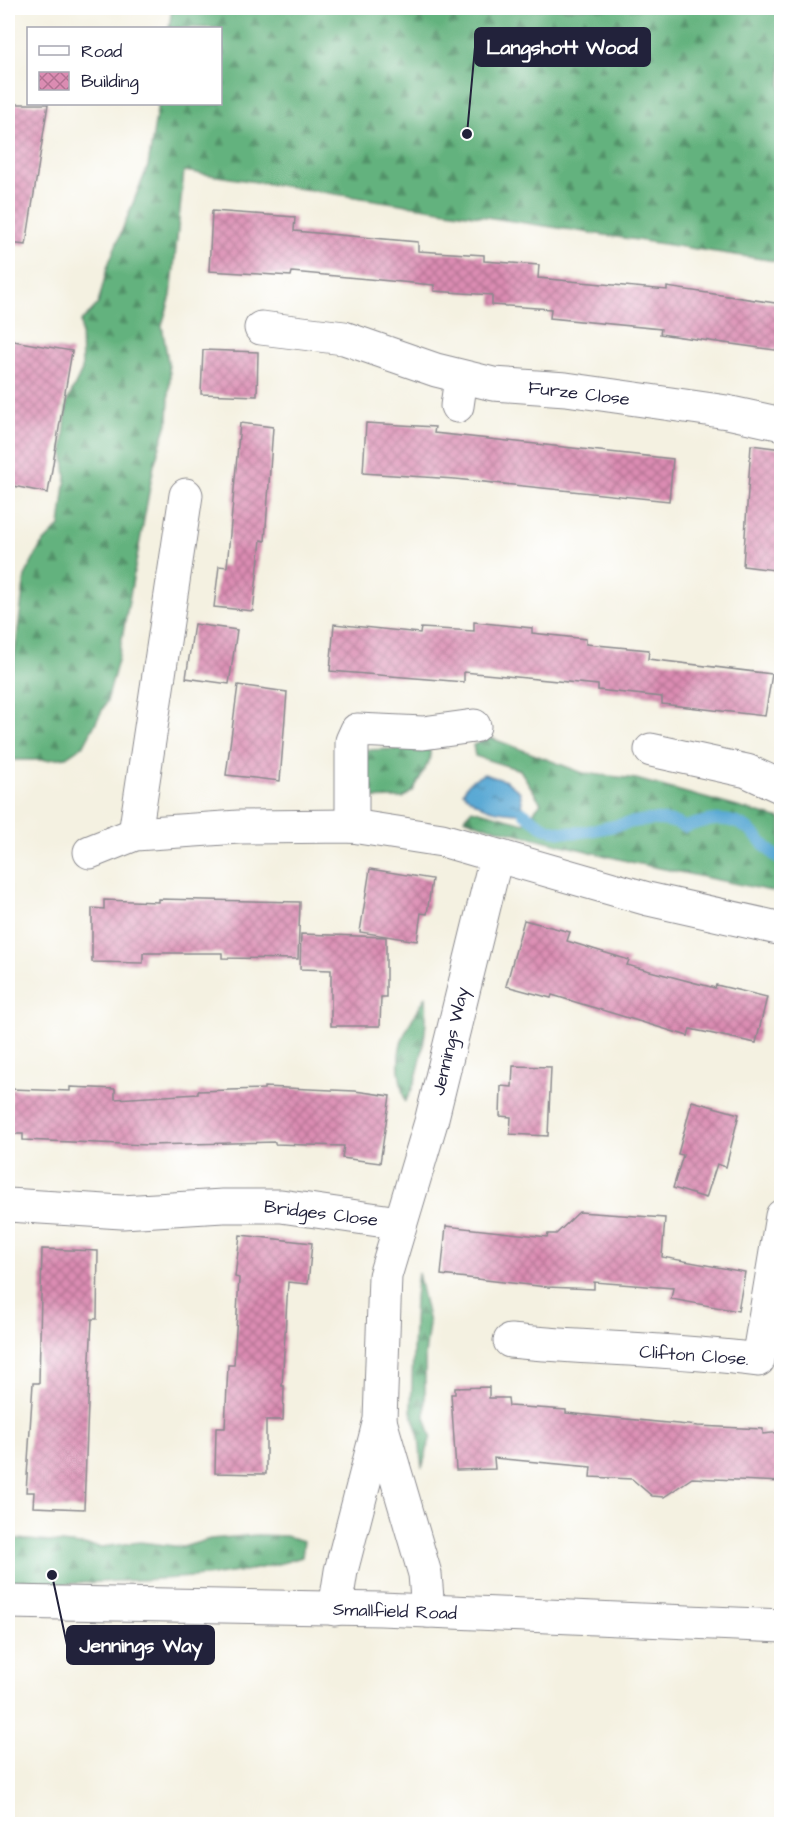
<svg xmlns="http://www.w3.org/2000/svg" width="789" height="1832" viewBox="0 0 789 1832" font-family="'Architects Daughter',sans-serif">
	<defs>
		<pattern id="forest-firs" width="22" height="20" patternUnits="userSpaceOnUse" patternTransform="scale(1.5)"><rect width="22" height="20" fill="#63b27e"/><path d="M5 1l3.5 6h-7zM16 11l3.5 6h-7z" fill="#519068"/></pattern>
		<pattern id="water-ripples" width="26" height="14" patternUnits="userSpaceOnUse" patternTransform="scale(1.5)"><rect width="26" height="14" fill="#5aa9d4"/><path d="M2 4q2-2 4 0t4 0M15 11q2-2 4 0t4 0" fill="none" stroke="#4a89ad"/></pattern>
		<pattern id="building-cross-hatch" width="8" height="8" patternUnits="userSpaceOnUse" patternTransform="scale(1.5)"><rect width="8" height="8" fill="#db8cb2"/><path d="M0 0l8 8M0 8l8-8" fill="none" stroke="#b17292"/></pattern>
	</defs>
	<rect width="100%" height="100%" fill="#fff"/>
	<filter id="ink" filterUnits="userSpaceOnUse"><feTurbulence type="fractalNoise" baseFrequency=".0167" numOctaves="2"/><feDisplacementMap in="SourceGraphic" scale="12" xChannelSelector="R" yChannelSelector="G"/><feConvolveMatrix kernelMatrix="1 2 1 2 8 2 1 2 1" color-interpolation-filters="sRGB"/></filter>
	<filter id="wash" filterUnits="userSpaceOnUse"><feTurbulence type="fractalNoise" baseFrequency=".008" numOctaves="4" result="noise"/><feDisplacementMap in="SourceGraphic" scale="24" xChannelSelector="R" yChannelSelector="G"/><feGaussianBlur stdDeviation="1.35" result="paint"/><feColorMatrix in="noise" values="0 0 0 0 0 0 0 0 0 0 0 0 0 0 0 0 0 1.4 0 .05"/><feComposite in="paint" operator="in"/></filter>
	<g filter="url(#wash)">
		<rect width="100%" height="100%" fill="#f4f1e1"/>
		<g fill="url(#forest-firs)" stroke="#426a5c" stroke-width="1.5">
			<polygon points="172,8 781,8 781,262 184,171 171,296 162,325 170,374 168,420 154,465 118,660 107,701 84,745 66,757 48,760 8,760 8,671 13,668 25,576 41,545 60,526 66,477 63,447 67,402 82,370 81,322 98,304 108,265 148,166 158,104 220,104 220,28 169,28"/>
			<polygon points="491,738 583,773 636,779 781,819 781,893 635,863 482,825 464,818 472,809 524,823 541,803 520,770 475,756 473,745"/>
			<polygon points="403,749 430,750 430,759 413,791 403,798 346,799 355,750"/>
			<path d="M 426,997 C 428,1024 421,1080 405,1101 C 392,1051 399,1039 426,997 Z"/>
			<polygon points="418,1273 429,1323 425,1355 425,1417 431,1436 422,1468 419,1437 411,1410 415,1297"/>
			<path d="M 257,1535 L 286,1536 L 304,1541 L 302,1557 C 243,1577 179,1578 117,1581 C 81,1583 43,1587 8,1581 L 8,1538 L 102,1547 L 140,1542 L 183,1547 L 210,1539 Z"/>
		</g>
		<path fill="url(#water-ripples)" stroke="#3e6688" stroke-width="1.5" d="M 484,774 L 506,781 L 520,792 L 524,813 C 499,813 481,810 463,792 L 470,781 Z"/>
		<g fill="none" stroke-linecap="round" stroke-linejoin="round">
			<path stroke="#5aa9d4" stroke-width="12" d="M 524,813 C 532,819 542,828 552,830 C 596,842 643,805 685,827 C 706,820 728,814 748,829 C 760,838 768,852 782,861"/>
		</g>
		<g id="blocks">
			<g fill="url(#building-cross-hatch)">
				<polygon points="8,104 48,104 26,245 8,243"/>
				<polygon points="212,211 295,217 294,231 418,242 418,251 484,255 484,261 539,265 538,278 667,290 667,287 782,304 782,351 660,334 661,329 550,318 551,309 492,305 492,295 434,291 434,285 292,272 291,276 209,271"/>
				<polygon points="8,340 72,351 48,493 8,485"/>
				<polygon points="203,350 258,352 257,396 201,394"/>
				<polygon points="240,423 273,427 265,541 261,540 253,611 214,607 219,566 227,567"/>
				<polygon points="366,423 435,427 434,433 673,459 669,501 455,479 363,473"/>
				<polygon points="751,445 782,449 782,571 743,566"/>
				<polygon points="474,622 532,628 532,633 586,639 586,644 649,650 648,659 772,674 765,716 662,704 662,697 598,690 598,685 506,676 464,672 464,682 330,671 334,624 420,633 421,628 474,631"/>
				<polygon points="194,624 237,630 229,684 186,678"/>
				<polygon points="238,685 287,692 280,781 226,775"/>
				<polygon points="370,869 432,879 427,914 421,913 417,941 360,932"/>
				<polygon points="158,899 300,902 298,959 222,958 222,953 143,953 143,963 92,962 92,908 104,909 104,900 158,902"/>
				<polygon points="524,920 570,932 567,941 629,960 627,965 715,988 716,985 767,997 756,1043 690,1029 688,1036 552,995 551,998 506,986"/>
				<polygon points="301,934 386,937 386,997 381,997 380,1026 331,1026 331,970 300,969"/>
				<polygon points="513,1066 551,1067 548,1136 510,1134 511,1117 500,1116 501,1086 512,1087"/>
				<polygon points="70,1087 115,1089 115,1099 198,1094 198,1091 264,1089 264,1087 355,1091 390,1096 380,1163 342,1158 344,1146 275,1144 275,1142 148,1145 23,1140 23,1134 10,1134 11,1089 70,1091"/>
				<polygon points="692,1101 739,1114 726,1167 717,1164 706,1198 673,1188 683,1155 678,1154"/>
				<polygon points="579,1212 665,1218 662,1257 745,1272 738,1311 671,1299 673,1288 594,1282 594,1289 547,1287 441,1275 446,1226 547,1237 548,1234 556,1234"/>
				<polygon points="240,1235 312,1243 308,1284 288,1282 282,1386 284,1386 283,1420 266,1420 266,1474 215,1473 216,1428 225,1428 228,1365 234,1365 239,1278 235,1277"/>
				<polygon points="42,1249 98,1251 97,1319 92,1319 89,1378 84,1509 33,1507 34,1492 26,1492 33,1383 39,1383"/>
				<polygon points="489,1387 489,1398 508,1398 509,1406 566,1410 566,1413 698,1426 763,1429 763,1434 782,1432 782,1482 692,1478 664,1497 652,1496 632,1479 590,1477 591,1467 494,1458 495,1469 456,1470 451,1394 455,1394 455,1388"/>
			</g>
		</g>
	</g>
	<g filter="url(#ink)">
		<use href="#blocks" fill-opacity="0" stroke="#8b8a8e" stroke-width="1.5"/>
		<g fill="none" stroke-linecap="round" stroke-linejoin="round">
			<defs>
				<g id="minor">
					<polyline points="261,328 344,338 436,370 493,384 566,389 727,412 782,424"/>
					<polyline points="457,406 461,378"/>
					<polyline points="651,750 747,771 782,787"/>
					<polyline points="352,826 352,741 357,730 423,733 474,726"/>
					<polyline points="135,834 186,495"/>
					<polyline points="90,852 135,834 239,827 352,826 442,840 648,899 782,929"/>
					<polyline points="8,1205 122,1212 223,1206 281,1206 399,1223"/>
					<path d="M 510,1341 C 592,1349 676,1349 758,1360 L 782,1216"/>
					<polyline points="380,1421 425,1574 428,1611"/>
					<polyline points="8,1602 381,1609 782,1626"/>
					<polyline points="335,1609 341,1571 380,1420 385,1276 431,1122 496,857"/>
				</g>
			</defs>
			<use href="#minor" stroke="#8b8a8e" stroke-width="35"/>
			<use href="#minor" stroke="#fff" stroke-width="33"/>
		</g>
	</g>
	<g text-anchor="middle" stroke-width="6" stroke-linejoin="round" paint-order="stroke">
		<g font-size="18" fill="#22223b" stroke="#fff">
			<text transform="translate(579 393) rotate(7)" y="6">Furze Close</text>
			<text transform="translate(450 1041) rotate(-77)" y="6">Jennings Way</text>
			<text transform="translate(321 1213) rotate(7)" y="6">Bridges Close</text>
			<text transform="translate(694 1355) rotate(4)" y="6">Clifton Close.</text>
			<text transform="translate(395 1611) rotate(2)" y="6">Smallfield Road</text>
		</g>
	</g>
	<path fill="none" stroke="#22223b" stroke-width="2" d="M467 134L475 47M52 1575L67 1645"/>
	<g fill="#22223b" stroke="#fff" stroke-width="2">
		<circle cx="467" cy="134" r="6"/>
		<circle cx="52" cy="1575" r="6"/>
	</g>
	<g fill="#22223b" stroke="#22223b" stroke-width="2">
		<rect x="475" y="28" width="175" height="38" rx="6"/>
		<rect x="67" y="1626" width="147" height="38" rx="6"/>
	</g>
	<g font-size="20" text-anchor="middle" font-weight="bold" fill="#fff">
		<text x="562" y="54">Langshott Wood</text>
		<text x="141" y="1652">Jennings Way</text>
	</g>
	<rect width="789" height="1832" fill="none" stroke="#fff" stroke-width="30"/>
	<rect x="27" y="27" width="195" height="78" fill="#ffffff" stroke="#a7a7b1" stroke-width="1.5"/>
	<rect x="39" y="46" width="30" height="9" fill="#ffffff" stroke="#a7a7b1" stroke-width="1.5"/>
	<text x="81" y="57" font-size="18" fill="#22223b">Road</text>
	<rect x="39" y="72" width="30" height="18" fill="url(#building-cross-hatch)" stroke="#a7a7b1" stroke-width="1.5"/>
	<text x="81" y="87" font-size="18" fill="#22223b">Building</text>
</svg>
